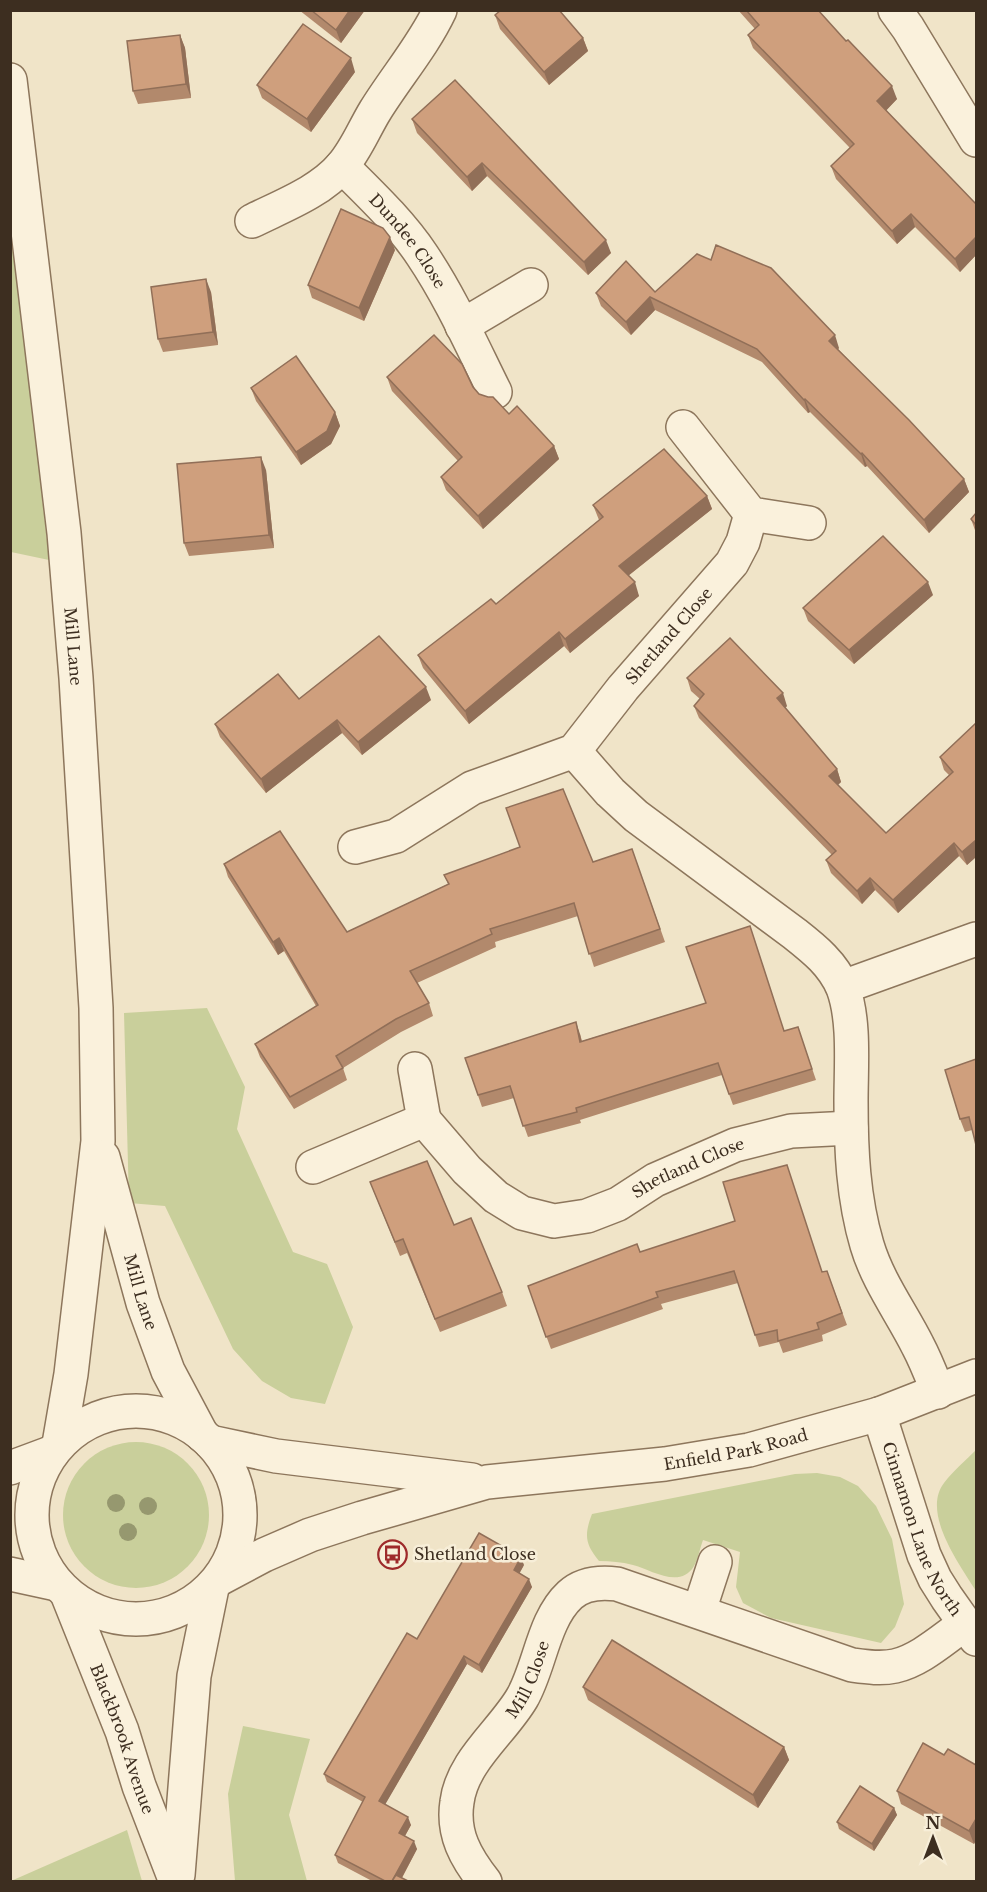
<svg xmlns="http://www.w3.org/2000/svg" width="987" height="1892" viewBox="0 0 987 1892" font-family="'Libre Baskerville',serif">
	<rect width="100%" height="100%" fill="#f0e4c8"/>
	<g fill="#c9cf9b">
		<polygon points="11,212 49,560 11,552"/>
		<polygon points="207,1008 245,1087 237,1129 293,1252 327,1264 353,1327 325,1404 291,1398 262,1381 233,1349 165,1206 129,1203 124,1013"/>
		<circle cx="136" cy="1515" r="73"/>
		<path d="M 976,1450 L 976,1591 C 960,1565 921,1513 944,1483 C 953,1471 966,1460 976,1450 Z"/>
		<path d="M 817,1473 L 840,1477 L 858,1486 L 876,1506 L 892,1539 L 904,1604 L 895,1627 L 881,1643 L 771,1618 L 743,1603 L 736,1587 L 740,1552 L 703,1540 C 700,1548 698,1559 694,1566 C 680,1590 650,1569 633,1565 C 621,1562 611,1561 599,1561 C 585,1544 584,1535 592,1514 L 795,1474 Z"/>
		<polygon points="243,1726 310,1739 289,1815 307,1881 235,1881 228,1794"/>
		<polygon points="127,1830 142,1881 11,1881"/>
	</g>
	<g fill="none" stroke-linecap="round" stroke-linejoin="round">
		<defs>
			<g id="minor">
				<polyline points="895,10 908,28 976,140"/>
				<path id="s1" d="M 342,166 C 370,194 400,222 422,255 C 451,298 472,346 495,392"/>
				<path d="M 252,221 C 282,206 320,192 342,166 C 356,150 364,129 375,111 C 396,77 423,46 440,10"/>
				<polyline points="462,326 531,285"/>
				<polyline points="683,427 751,514 809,523"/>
				<path d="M 574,751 L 610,792 L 636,816 L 795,934 C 814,949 833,964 843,988 C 855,1020 851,1066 851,1101 C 851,1149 853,1198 867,1245 C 878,1282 901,1312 918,1346 C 926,1361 932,1377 938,1392"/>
				<path id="s2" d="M 355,847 L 396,836 L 472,788 L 574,751 L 623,688 L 732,563 L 743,542 L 751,514"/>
				<polyline points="843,987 976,939"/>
				<path id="s3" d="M 424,1120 L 467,1170 L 496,1197 L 522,1213 L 554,1221 L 587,1216 L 618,1204 L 655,1180 L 735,1145 L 791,1131 L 851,1128"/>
				<polyline points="313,1167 424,1120 415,1069"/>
				<path id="s4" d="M 879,1414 L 924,1555 L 935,1579 L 947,1598 L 976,1639"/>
				<polyline points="10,1468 53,1452"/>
				<polyline points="10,1574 56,1584"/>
				<polyline points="699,1611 715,1562"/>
				<path id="s5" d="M 485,1882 C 466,1858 452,1834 457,1802 C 462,1761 502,1732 522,1698 C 540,1667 543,1620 570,1595 C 583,1583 601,1582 617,1584 L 852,1665 C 867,1667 881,1669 895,1666 C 921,1660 944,1638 965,1624"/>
			</g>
			<g id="tertiary">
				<path id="s6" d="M 10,80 L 64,533 L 76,678 L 96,1008 L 98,1141 L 71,1374 L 59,1444"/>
				<path id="s7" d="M 103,1157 L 143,1303 L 168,1371 L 202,1435"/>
				<circle cx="136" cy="1515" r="104"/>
				<polyline points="210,1442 276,1456 472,1480"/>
				<path id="s8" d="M 219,1579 L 264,1555 L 310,1535 L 362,1518 L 487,1482 L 665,1464 L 749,1450 L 879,1414 L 976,1376"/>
				<path id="s9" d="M 68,1596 L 122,1731 L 139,1786 L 176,1882"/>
				<polyline points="178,1875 194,1676 212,1588"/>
			</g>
		</defs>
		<use href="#minor" stroke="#8d765c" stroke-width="36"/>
		<use href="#tertiary" stroke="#8d765c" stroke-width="36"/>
		<use href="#minor" stroke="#faf1dc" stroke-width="33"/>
		<use href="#tertiary" stroke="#faf1dc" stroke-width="33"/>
	</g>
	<g fill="#96986f">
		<circle cx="116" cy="1503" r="9"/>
		<circle cx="148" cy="1506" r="9"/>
		<circle cx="128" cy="1532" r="9"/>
	</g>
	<g fill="#b2896c">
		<polygon points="299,10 365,10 341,43"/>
		<polygon points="738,10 818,10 897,99 886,110 976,204 976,255 960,272 915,227 897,244 836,179 831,166 850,148 753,48 748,35 755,29"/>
		<polygon points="495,15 583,38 588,51 549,85 500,29"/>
		<polygon points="180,35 185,48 191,98 138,104 133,91"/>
		<polygon points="355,72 311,132 262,98 257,85"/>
		<polygon points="455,80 611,253 588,275 487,176 472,191 417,133 412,119"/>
		<polygon points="395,250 364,321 312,298 308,285"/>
		<polygon points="211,292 218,345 163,352 158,339"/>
		<polygon points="655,292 839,348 838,349 964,479 969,492 929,533 867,466 865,467 810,412 808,413 762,362 655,310 631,335 601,306 596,293"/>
		<polygon points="387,377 473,387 479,394 509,414 554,446 559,459 483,529 446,490 441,477 458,461 392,391"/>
		<polygon points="251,388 335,412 340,426 331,444 301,465 256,401"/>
		<polygon points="266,470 274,548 189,556 184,543"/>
		<polygon points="707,496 712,509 628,576 639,596 570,653 564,646 469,724 423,668 418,655 496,604 599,520 593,505"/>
		<polygon points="976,513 976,533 971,519"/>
		<polygon points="933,595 854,664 808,621 803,608"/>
		<polygon points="687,678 787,706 785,708 837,769 841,782 838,785 886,833 949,775 944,770 940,757 976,723 976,857 967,865 959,856 898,913 875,890 862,904 831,873 826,860 832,855 699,718 694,706 700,699 691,691"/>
		<polygon points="299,699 431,700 362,755 342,733 266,793 220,737 215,724"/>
		<polygon points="632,849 665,942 594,967 578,916 495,942 496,947 417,983 429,1003 433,1016 401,1032 343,1068 347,1080 294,1109 260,1057 255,1044 316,1006 284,951 278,955 228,877 224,864 347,932 448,884 444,875 593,862"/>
		<polygon points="754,938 784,1031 798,1027 816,1080 733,1105 722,1075 580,1120 581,1123 528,1137 514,1098 482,1107 465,1058 580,1034 582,1041 706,1003"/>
		<polygon points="976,1059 972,1130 965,1132 960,1119"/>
		<polygon points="370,1182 454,1225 502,1292 507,1306 440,1332 407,1253 400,1256"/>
		<polygon points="640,1252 823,1272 827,1271 847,1325 822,1335 823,1341 783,1353 779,1342 759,1347 738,1283 661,1304 663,1309 551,1349 528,1286"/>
		<polygon points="524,1565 519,1573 532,1587 482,1673 467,1664 385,1804 411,1825 405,1836 417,1849 402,1878 408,1881 372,1881 338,1863 335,1855 363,1802 327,1782 324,1774 417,1639"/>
		<polygon points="583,1687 784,1747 789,1760 758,1808 588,1700"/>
		<polygon points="944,1755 976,1765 976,1840 974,1844 901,1804 897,1791"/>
		<polygon points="894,1808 897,1815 874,1851 839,1829 837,1822"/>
	</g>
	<g fill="#916f58">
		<polygon points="350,10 365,10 341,43 336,30"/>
		<polygon points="180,35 185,48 191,98 186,84"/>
		<polygon points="583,38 588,51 549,85 544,72"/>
		<polygon points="351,58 355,72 311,132 307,119"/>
		<polygon points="892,86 897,99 882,115 877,101"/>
		<polygon points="482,163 487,176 472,191 467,177"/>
		<polygon points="911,214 915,227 897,244 892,231"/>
		<polygon points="390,237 395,250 364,321 359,308"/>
		<polygon points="976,237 976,255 960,272 955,259"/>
		<polygon points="606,240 611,253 588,275 584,262"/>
		<polygon points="206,279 211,292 218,345 213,332"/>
		<polygon points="650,297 655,310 631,335 626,322"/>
		<polygon points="835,335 839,348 834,354 829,341"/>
		<polygon points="805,399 810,412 808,413 804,400"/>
		<polygon points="335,412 340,426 331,444 301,465 296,452"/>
		<polygon points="554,446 559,459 483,529 478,516"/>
		<polygon points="862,453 867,466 865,467 861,454"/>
		<polygon points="261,457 266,470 274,548 269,535"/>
		<polygon points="964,479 969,492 929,533 924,520"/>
		<polygon points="707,496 712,509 624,579 619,566"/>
		<polygon points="635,582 639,596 570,653 565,639"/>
		<polygon points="928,582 933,595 854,664 849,650"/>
		<polygon points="559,632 564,646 469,724 465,711"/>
		<polygon points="426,687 431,700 362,755 358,742"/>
		<polygon points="783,693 787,706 782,711 777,698"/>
		<polygon points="337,720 342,733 266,793 261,779"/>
		<polygon points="837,769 841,782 834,788 829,776"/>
		<polygon points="976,840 976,857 967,865 962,852"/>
		<polygon points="954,843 959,856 898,913 893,900"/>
		<polygon points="870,878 875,890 862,904 857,891"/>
		<polygon points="279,938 284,951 278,955 273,942"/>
		<polygon points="576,1022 580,1034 584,1053 580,1042"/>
		<polygon points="521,1557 524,1565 517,1578 514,1570"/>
		<polygon points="529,1579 532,1587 482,1673 479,1665"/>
		<polygon points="464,1656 467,1664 382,1810 379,1801"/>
		<polygon points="784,1747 789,1760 758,1808 753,1795"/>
		<polygon points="894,1808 897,1815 874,1851 872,1844"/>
		<polygon points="408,1817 411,1825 402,1841 399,1833"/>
		<polygon points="976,1819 976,1840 974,1844 969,1831"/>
		<polygon points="414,1841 417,1849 400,1881 392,1881"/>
	</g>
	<g fill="#cf9f7d" stroke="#916f58" stroke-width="1.5">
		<polygon points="311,10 350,10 336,30"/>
		<polygon points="501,10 559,10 583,38 544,72 495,15"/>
		<polygon points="746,10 818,10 846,41 848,40 892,86 877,101 976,204 976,237 955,259 911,214 892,231 831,166 854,144 748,35 759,25"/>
		<polygon points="303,24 351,58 307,119 257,85"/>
		<polygon points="180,35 186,84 133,91 127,41"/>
		<polygon points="455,80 606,240 584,262 482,163 467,177 412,119"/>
		<polygon points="341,209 383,228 390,237 359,308 308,285"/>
		<polygon points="716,245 771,268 835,335 829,341 909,420 964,479 924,520 862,453 861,454 805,399 804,400 757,349 650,297 626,322 596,293 626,261 655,292 697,254 711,260"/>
		<polygon points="206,279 213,332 158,339 151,287"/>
		<polygon points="434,335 462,364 473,387 479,394 488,397 493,397 509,414 517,406 554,446 478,516 441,477 462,457 387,377"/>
		<polygon points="296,356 335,412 327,431 296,452 251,388"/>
		<polygon points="664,449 707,496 619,566 635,582 565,639 559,632 465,711 418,655 491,599 496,604 603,517 593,505"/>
		<polygon points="261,457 269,535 184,543 177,464"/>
		<polygon points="976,513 976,525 971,519"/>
		<polygon points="883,536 928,582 849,650 803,608"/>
		<polygon points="379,636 426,687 358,742 337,720 261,779 215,724 278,674 299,699"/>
		<polygon points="730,638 783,693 777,698 837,769 829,776 886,833 953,772 940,757 976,723 976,840 962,852 954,843 893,900 870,878 857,891 826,860 836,851 694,706 704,694 687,678"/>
		<polygon points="563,789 593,862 632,849 660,929 589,954 574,903 490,929 492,934 410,971 429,1003 396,1019 336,1056 343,1068 290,1097 255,1044 318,1005 279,938 273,942 224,864 280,831 347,932 449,884 444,875 520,847 506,808"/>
		<polygon points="750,926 784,1031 798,1027 812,1069 729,1094 718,1063 576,1108 577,1112 523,1126 510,1086 478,1095 465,1058 576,1022 580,1042 706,1003 686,947"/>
		<polygon points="976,1059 976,1145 969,1117 960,1119 945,1070"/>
		<polygon points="427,1161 454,1225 471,1218 502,1292 435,1319 403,1239 395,1242 370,1182"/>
		<polygon points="787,1165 822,1272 827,1271 842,1313 817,1323 819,1329 778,1341 777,1330 755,1335 734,1271 656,1292 658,1297 546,1337 528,1286 637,1244 640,1252 735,1221 723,1182"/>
		<polygon points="479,1533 521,1557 514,1570 529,1579 479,1665 464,1656 379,1801 408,1817 399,1833 414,1841 392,1881 385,1881 335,1855 365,1797 324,1774 407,1633 417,1639"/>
		<polygon points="612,1640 784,1747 753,1795 583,1687"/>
		<polygon points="923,1743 944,1755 948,1749 976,1765 976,1819 969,1831 897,1791"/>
		<polygon points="860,1786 894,1808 872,1844 837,1822"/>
		<polygon points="396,1875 408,1881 392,1881"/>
	</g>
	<defs>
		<symbol id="bus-ring" viewBox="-11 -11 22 22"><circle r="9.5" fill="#f7eed8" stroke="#9e2a2b" stroke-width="1.5"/><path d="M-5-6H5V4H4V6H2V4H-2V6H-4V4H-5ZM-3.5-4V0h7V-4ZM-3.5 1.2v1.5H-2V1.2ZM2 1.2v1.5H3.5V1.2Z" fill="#9e2a2b"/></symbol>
	</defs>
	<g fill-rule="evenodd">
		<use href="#bus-ring" x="376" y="1538" width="33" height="33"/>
	</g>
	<g text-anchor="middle" stroke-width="5" stroke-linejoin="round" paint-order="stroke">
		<g font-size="16" fill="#3d2e20" stroke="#f7eed8">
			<text dy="6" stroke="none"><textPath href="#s1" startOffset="100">Dundee Close</textPath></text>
			<text dy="6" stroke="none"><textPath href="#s2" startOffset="390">Shetland Close</textPath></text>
			<text dy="6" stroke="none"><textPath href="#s6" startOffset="570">Mill Lane</textPath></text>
			<text dy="6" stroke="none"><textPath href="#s3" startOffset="315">Shetland Close</textPath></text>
			<text dy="6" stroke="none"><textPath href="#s7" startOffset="140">Mill Lane</textPath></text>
			<text dy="6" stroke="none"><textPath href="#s8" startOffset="537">Enfield Park Road</textPath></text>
			<text dy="6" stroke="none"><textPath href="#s4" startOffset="123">Cinnamon Lane North</textPath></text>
			<text dy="6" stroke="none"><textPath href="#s5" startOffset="231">Mill Close</textPath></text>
			<text dy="6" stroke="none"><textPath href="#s9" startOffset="153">Blackbrook Avenue</textPath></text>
		</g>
		<g font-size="16" fill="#3d2e20" stroke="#f7eed8" text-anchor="start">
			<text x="414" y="1560">Shetland Close</text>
		</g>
	</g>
	<rect width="987" height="1892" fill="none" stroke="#3d2e20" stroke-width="24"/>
	<g transform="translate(933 1838)" stroke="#f7eed8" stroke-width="4.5" paint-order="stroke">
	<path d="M0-4.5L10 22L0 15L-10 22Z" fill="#3d2e20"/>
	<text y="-9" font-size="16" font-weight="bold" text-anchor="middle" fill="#3d2e20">N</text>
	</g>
</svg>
